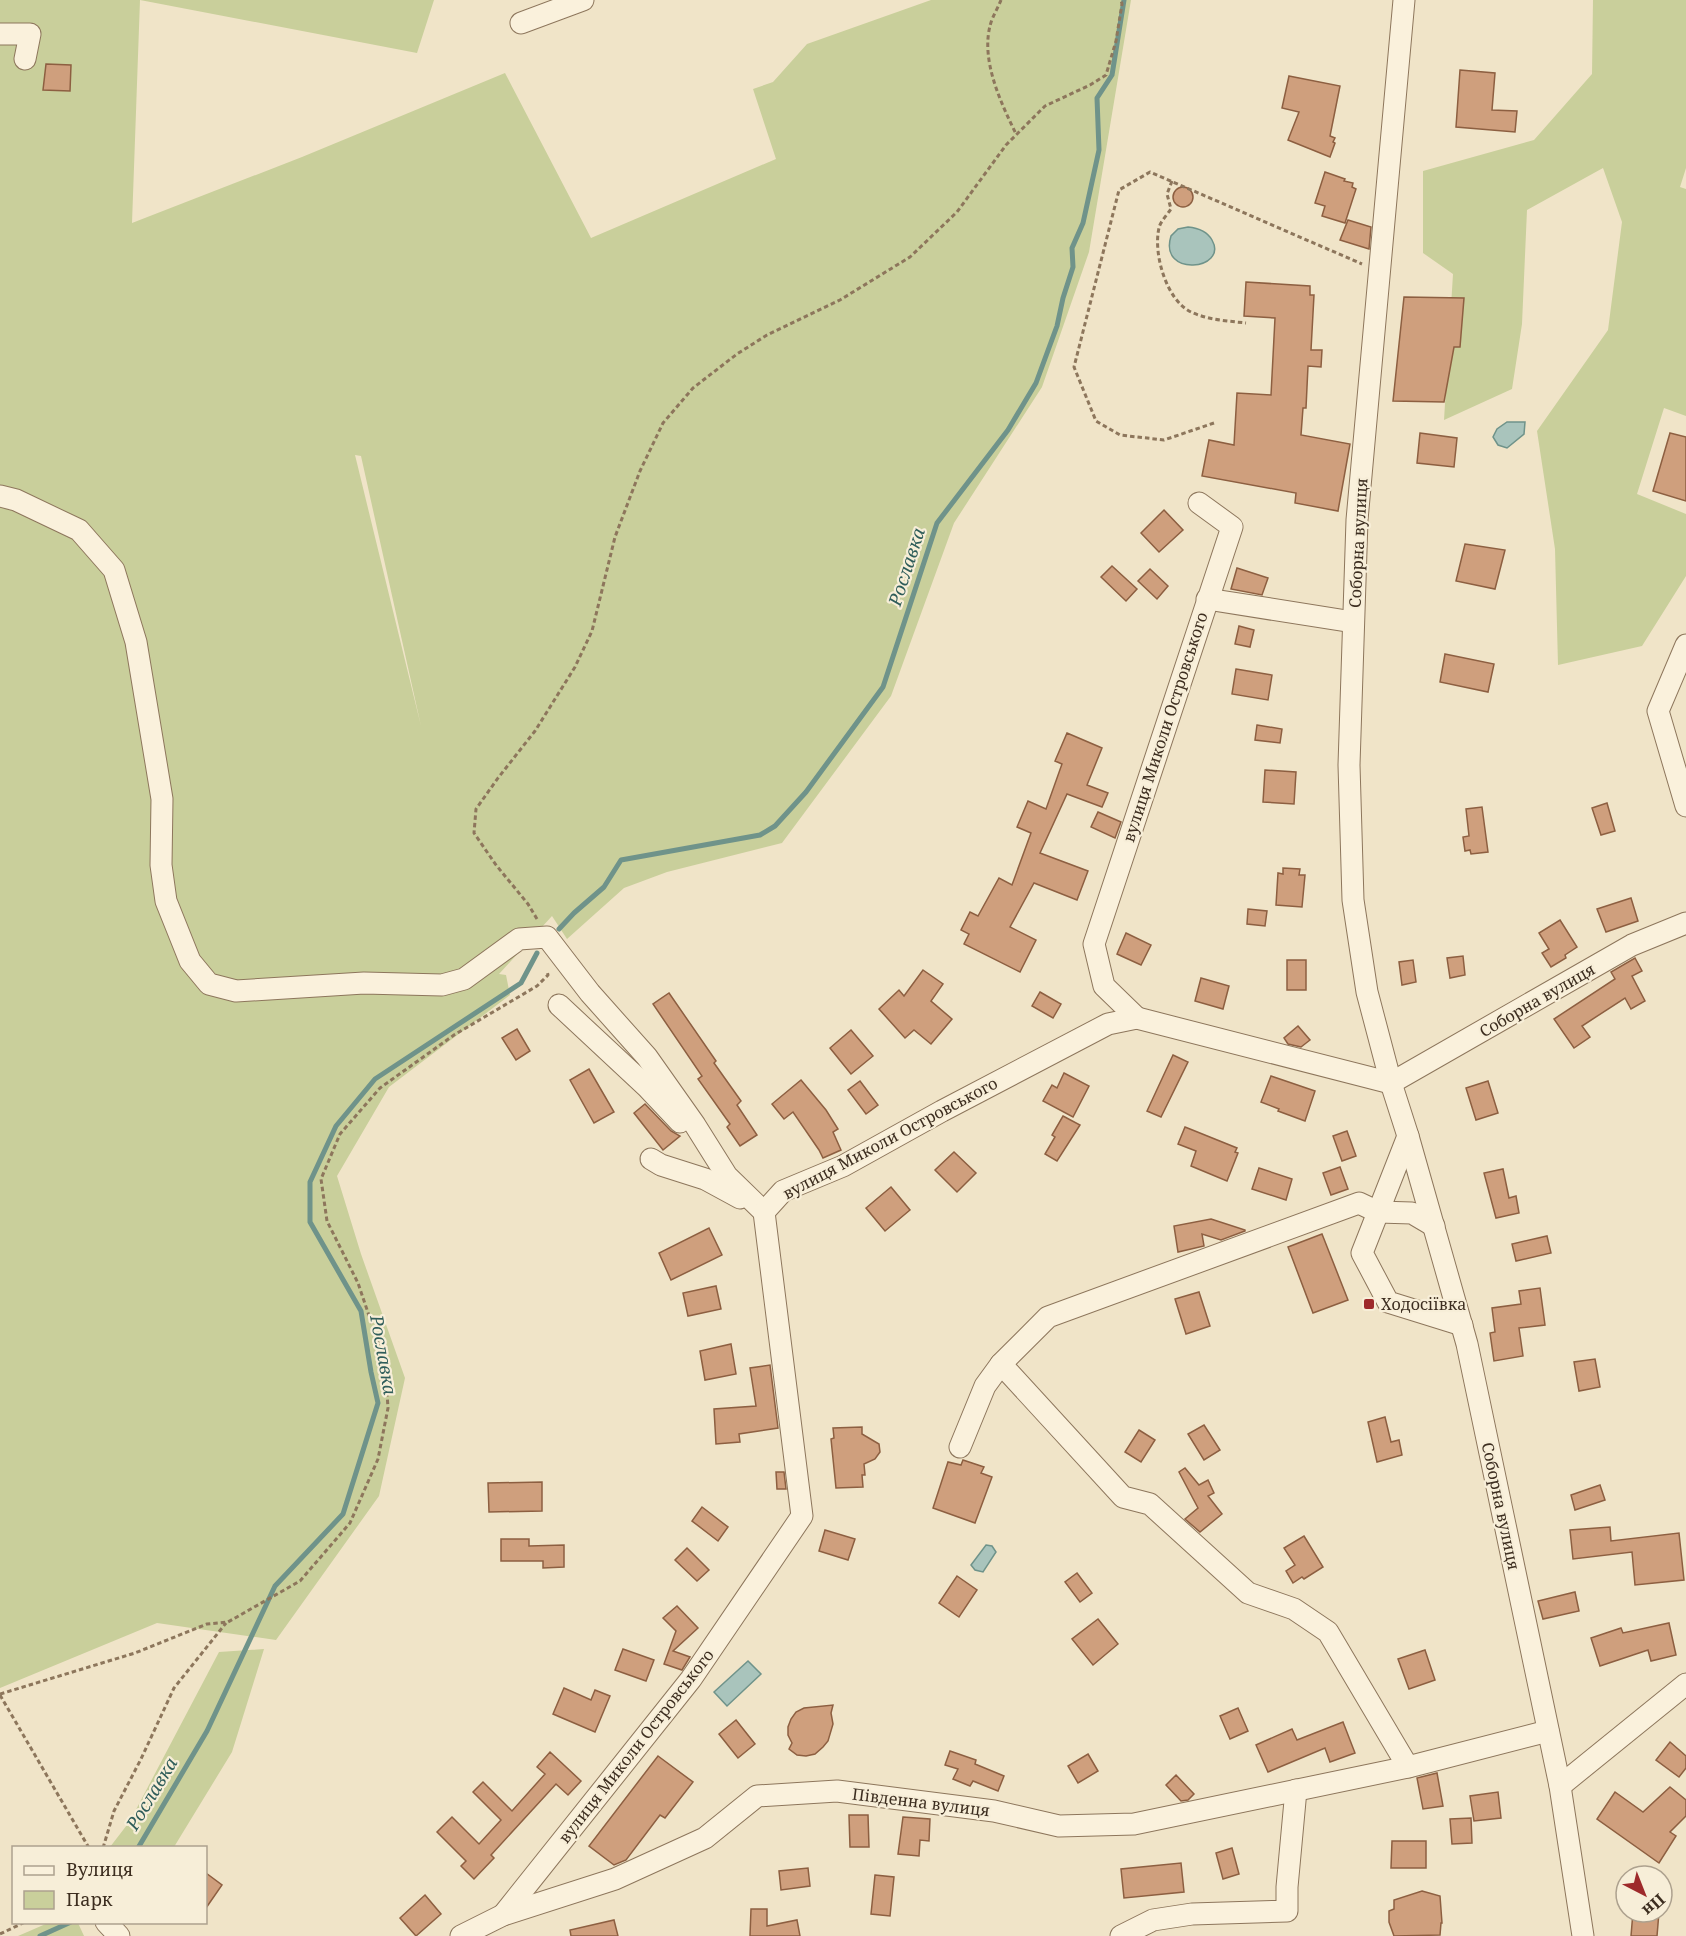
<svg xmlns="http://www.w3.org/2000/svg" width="1686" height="1936" viewBox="0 0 1686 1936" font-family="'Noto Serif',serif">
	<rect width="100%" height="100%" fill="#f0e4c8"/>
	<g fill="#c9cf9b" fill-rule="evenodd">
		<path d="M 0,0 L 434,0 L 417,53 L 140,0 L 132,223 L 302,157 L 505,73 L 591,238 L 776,159 L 753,89 L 773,82 L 807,44 L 931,0 L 1131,0 L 1089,252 L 1042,387 L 954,523 L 891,696 L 782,843 L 667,872 L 624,888 L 567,939 L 552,916 L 499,974 L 506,975 L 510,995 L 389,1087 L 337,1176 L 361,1254 L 405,1378 L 379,1496 L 276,1640 L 157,1623 L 0,1688 ZM 355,455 L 361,456 L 421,726 Z"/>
		<polygon points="1593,0 1686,0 1686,168 1680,187 1686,189 1686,416 1664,408 1637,494 1686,514 1686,576 1642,646 1558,665 1555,549 1537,431 1608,330 1622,222 1603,168 1527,210 1522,324 1512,389 1444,420 1453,274 1423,253 1423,171 1534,140 1592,74"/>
		<polygon points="264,1649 232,1752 174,1847 110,1847 130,1821 219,1652"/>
		<polygon points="48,1923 78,1923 84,1936 18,1936"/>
	</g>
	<g fill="#a9c4bc" stroke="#6f938a" stroke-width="1.5">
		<path d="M 1188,227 C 1198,228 1207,231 1212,240 C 1229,270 1158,278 1171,236 L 1178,229 Z"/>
		<polygon points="1507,422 1525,422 1524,434 1507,448 1498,445 1493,437 1497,429"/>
		<polygon points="986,1545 992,1546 996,1552 983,1572 975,1570 971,1565"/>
		<polygon points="748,1661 761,1674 727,1706 714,1692"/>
	</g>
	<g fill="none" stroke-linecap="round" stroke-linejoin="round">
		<g stroke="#6f938a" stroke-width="5">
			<polyline points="559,929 574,913 604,887 621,860 760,835 775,826 806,792 883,687 937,523 1008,430 1036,383 1057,326 1063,298 1073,267 1072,248 1083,223 1099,150 1097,98 1112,75 1124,0"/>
			<polyline points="138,1848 207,1731 275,1586 343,1514 378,1403 371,1372 361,1311 310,1222 310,1182 336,1126 375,1079 521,983 537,953"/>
			<polyline points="40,1936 71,1922"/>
		</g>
	</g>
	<g fill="#cf9f7d" stroke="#8d5f41" stroke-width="1.5">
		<polygon points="46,64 71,65 70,91 43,90"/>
		<polygon points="1460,70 1495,73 1492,110 1517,111 1515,132 1456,127"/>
		<polygon points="1289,76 1340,86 1330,136 1335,138 1333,142 1335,143 1330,157 1288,140 1299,112 1282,108"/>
		<polygon points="1325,172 1345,179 1344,181 1353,183 1352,187 1356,189 1345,223 1322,216 1325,206 1315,203"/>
		<circle cx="1183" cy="197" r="10"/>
		<polygon points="1348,220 1371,227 1369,249 1340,240"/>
		<polygon points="1246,282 1310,286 1310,295 1314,295 1311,350 1322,350 1321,367 1308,366 1306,408 1303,408 1301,435 1350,444 1338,511 1295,503 1296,493 1202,476 1209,440 1234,445 1237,393 1271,395 1275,318 1244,316"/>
		<polygon points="1404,297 1464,298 1460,347 1454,347 1444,402 1393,401"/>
		<polygon points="1420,433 1457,438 1454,467 1417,463"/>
		<polygon points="1670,433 1686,437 1686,501 1653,491"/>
		<polygon points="1164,510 1183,530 1159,552 1141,533"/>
		<polygon points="1465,544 1505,550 1495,589 1456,581"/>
		<polygon points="1112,566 1137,589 1126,601 1101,577"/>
		<polygon points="1237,568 1268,578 1262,595 1231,589"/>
		<polygon points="1150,569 1168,586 1157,599 1138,581"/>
		<polygon points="1239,626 1254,630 1250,647 1235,644"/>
		<polygon points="1445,654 1494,664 1488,692 1440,682"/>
		<polygon points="1236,669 1272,675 1268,700 1232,694"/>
		<polygon points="1257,725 1282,729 1280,743 1255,740"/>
		<polygon points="1067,733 1102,748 1087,785 1108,793 1102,807 1067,794 1040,853 1088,871 1077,900 1034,883 1010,927 1036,940 1020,972 964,944 969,934 961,930 970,912 978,916 999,878 1012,885 1031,833 1017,827 1028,801 1046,809 1062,764 1055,761"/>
		<polygon points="1265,770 1296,772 1294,804 1263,802"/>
		<polygon points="1607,803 1615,831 1601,835 1592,808"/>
		<polygon points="1482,807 1488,852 1471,854 1470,850 1465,851 1463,837 1469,836 1466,809"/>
		<polygon points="1098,812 1121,822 1115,838 1091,827"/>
		<polygon points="1283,868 1300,869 1299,875 1305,875 1302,907 1276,905 1278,873 1283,874"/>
		<polygon points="1631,898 1638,921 1606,932 1597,909"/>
		<polygon points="1248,909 1267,911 1265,926 1247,924"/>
		<polygon points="1560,920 1577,947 1565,955 1566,958 1551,967 1542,953 1549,949 1539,933"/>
		<polygon points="1126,933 1151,945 1141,965 1117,954"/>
		<polygon points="1463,956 1465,975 1450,978 1447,958"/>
		<polygon points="1635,958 1642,971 1632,976 1645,1001 1631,1009 1625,998 1582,1026 1590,1037 1574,1048 1554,1019 1615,979 1611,972"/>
		<rect x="1287" y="960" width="19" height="30"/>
		<polygon points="1413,960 1416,982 1402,985 1399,962"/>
		<polygon points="923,970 943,984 931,1001 952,1019 931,1044 914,1030 905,1038 879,1009 899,990 904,996"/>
		<polygon points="1201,978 1229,986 1223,1009 1195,1001"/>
		<polygon points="1040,992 1061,1004 1053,1018 1032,1006"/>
		<polygon points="669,993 716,1061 714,1063 741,1101 737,1105 757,1135 740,1146 727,1127 730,1124 698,1079 702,1076 653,1004"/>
		<polygon points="1298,1026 1310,1040 1301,1047 1288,1044 1284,1038"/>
		<polygon points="517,1029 530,1051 516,1060 502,1038"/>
		<polygon points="851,1030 873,1056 851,1074 830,1048"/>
		<polygon points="1173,1055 1188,1062 1161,1117 1147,1111"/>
		<polygon points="589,1069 614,1112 594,1123 570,1080"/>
		<polygon points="1064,1073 1089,1086 1073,1117 1043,1101 1052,1085 1057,1088"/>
		<polygon points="1271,1076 1315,1091 1305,1121 1278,1111 1279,1109 1261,1102"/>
		<polygon points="801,1080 826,1110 838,1129 833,1132 841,1150 823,1158 819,1150 793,1112 784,1119 772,1104"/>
		<polygon points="860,1081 878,1105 866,1114 848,1090"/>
		<polygon points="1488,1081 1498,1113 1476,1120 1466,1088"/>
		<polygon points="645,1104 671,1131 680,1136 663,1150 634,1113"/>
		<polygon points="1063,1116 1080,1125 1057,1161 1045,1154 1055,1137 1052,1135"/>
		<polygon points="1185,1127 1237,1148 1235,1152 1238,1153 1227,1181 1191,1166 1196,1151 1178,1144"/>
		<polygon points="1347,1131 1356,1156 1342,1161 1333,1136"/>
		<polygon points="954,1152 976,1173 957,1192 935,1170"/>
		<polygon points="1340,1167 1348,1189 1331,1195 1323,1173"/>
		<polygon points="1259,1168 1292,1179 1286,1200 1252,1189"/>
		<polygon points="1503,1169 1509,1198 1516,1196 1519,1213 1496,1218 1484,1173"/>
		<polygon points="891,1187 910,1210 885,1231 866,1208"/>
		<polygon points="1211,1219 1245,1230 1245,1231 1221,1240 1202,1234 1204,1246 1178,1252 1174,1226"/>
		<polygon points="709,1228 722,1255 671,1280 659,1253"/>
		<polygon points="1322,1234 1348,1300 1313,1313 1288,1247"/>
		<polygon points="1547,1236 1551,1253 1516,1261 1512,1244"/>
		<polygon points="716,1286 721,1309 688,1316 683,1293"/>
		<polygon points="1540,1288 1545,1325 1519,1328 1523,1356 1494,1361 1490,1333 1495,1332 1492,1308 1521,1304 1519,1291"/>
		<polygon points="1199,1292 1210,1326 1186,1334 1175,1299"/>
		<polygon points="731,1344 736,1374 705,1380 700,1351"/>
		<polygon points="1595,1359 1600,1387 1579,1391 1574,1362"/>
		<polygon points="770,1365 778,1428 739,1434 740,1442 716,1444 714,1409 756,1406 750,1368"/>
		<polygon points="1385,1417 1391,1442 1399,1440 1402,1455 1377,1462 1368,1422"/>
		<polygon points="1204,1425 1220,1450 1204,1460 1188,1434"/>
		<polygon points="862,1427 862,1434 879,1444 880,1452 875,1459 864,1464 865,1475 862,1475 863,1487 836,1488 831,1439 834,1438 833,1428"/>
		<polygon points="1139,1430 1155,1440 1141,1462 1125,1452"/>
		<polygon points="963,1460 984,1467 981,1473 992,1477 975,1523 933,1508 948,1462 961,1465"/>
		<polygon points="1185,1468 1199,1485 1208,1480 1214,1493 1208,1496 1222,1514 1200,1532 1185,1519 1198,1508 1179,1472"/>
		<polygon points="776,1472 784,1472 786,1489 777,1489"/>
		<polygon points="542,1482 542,1511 489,1512 488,1483"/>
		<polygon points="1600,1485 1605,1500 1575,1510 1571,1495"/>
		<polygon points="702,1507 728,1527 718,1541 692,1521"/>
		<polygon points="1610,1527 1611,1541 1679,1533 1684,1580 1635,1585 1632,1552 1573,1559 1570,1530"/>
		<polygon points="825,1530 855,1539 848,1560 819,1551"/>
		<polygon points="1304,1536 1323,1567 1304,1579 1302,1577 1293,1583 1286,1571 1295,1565 1284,1548"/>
		<polygon points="501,1539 529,1539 529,1546 564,1545 564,1567 543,1568 543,1561 501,1561"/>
		<polygon points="687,1548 709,1570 697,1581 675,1560"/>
		<polygon points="1077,1573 1092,1593 1080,1602 1065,1582"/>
		<polygon points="957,1576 977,1590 959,1617 939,1603"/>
		<polygon points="1575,1592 1579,1611 1543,1619 1538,1601"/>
		<polygon points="677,1606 698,1628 673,1651 690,1657 682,1670 664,1664 676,1631 663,1618"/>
		<polygon points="1098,1619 1118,1644 1093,1665 1072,1639"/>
		<polygon points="1669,1623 1676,1655 1651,1661 1648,1650 1600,1666 1591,1638 1621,1628 1623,1633"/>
		<polygon points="623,1649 654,1660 646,1681 615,1670"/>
		<polygon points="1425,1650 1435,1680 1409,1689 1398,1659"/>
		<polygon points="564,1688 591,1700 595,1690 610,1696 595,1732 553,1714"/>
		<polygon points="833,1705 831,1713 833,1724 828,1741 823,1747 815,1754 806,1756 797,1755 789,1749 792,1743 788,1735 788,1727 791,1719 796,1712 804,1708"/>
		<polygon points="1238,1708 1248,1731 1230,1739 1220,1716"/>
		<polygon points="736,1720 755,1744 738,1758 719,1734"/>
		<polygon points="1343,1722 1355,1753 1330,1762 1325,1748 1268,1772 1256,1745 1292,1729 1297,1740"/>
		<polygon points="1670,1742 1686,1756 1686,1768 1679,1777 1656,1760"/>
		<polygon points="950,1751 976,1760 975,1764 1004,1776 998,1791 973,1781 970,1786 953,1779 958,1769 945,1765"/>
		<polygon points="550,1752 581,1781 568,1795 556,1784 491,1855 494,1858 474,1879 461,1866 466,1861 437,1832 452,1817 479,1844 501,1820 473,1792 483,1782 512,1811 545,1774 537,1767"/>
		<polygon points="1088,1754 1098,1771 1078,1783 1068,1766"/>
		<polygon points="658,1756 693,1782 665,1818 660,1815 626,1860 614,1865 589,1846"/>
		<polygon points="1437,1773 1443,1806 1423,1809 1417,1778"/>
		<polygon points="1176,1775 1194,1794 1188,1800 1181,1801 1166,1785"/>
		<polygon points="1670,1787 1686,1800 1686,1816 1670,1832 1676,1836 1659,1863 1597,1819 1615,1792 1643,1812"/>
		<polygon points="1498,1792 1501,1818 1474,1821 1470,1796"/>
		<polygon points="849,1815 868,1815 869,1847 850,1847"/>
		<polygon points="903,1817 930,1819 929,1841 920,1840 919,1856 898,1854"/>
		<polygon points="1471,1818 1472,1843 1452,1844 1450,1819"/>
		<polygon points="1392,1841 1426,1841 1426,1868 1391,1868"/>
		<polygon points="1232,1848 1239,1874 1223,1879 1216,1853"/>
		<polygon points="1181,1863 1184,1892 1124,1898 1121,1869"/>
		<polygon points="808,1868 810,1886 781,1890 779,1871"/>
		<polygon points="206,1873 222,1885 206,1908"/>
		<polygon points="875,1875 894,1877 890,1916 871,1914"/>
		<polygon points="1422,1891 1440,1896 1442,1923 1441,1923 1440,1935 1394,1936 1389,1922 1389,1911 1394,1909 1394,1900"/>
		<polygon points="425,1895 441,1914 416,1936 400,1918"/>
		<polygon points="751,1909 767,1909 767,1926 797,1920 800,1936 750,1936"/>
		<polygon points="1633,1912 1659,1912 1657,1936 1631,1936"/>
		<polygon points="614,1920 618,1936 571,1936 570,1930"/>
	</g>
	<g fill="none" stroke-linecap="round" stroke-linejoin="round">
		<defs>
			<g id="minor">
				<polyline points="1404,0 1357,520 1349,765 1353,900 1367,992 1391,1083 1408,1136 1467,1344 1560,1786 1583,1936"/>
				<polyline points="521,23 583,0"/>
				<polyline points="0,34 30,34 25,59"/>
				<polyline points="0,496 16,500 79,530 114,570 136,642 162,799 161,865 166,901 190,961 209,984 236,991 364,983 442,985 464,979 519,939 547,937 590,993 647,1057 695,1125 727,1176 764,1212"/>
				<polyline points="1207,599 1353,622"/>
				<polyline points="1686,645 1658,711 1686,806"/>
				<polyline points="559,1005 647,1087 680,1122"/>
				<polyline points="1137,1018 1391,1083 1632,945 1686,923"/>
				<polyline points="1408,1136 1362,1253 1388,1302 1462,1325"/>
				<polyline points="651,1159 661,1165 705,1179 740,1198"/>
				<polyline points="1001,1364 1123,1497 1150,1504 1248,1593 1294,1609 1328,1632 1408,1767"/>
				<polyline points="960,1447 985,1386 1001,1364 1048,1317 1359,1203 1378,1212 1412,1213 1434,1226"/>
				<polyline points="1560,1786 1686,1684"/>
				<polyline points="503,1915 691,1679 802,1516 764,1212 783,1191 843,1166 942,1111 1108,1024 1137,1018 1104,986 1094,944 1232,527 1199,503"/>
				<polyline points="106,1922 119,1936"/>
				<polyline points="461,1936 503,1915 615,1879 705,1838 757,1796 837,1791 994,1811 1059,1826 1134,1824 1408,1767 1548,1731"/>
				<polyline points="1121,1936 1153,1920 1192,1914 1287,1911 1287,1887 1296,1790"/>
			</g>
		</defs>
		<use href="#minor" stroke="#8d765c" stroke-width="23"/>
		<g stroke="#8d765c" stroke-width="3" stroke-dasharray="4.5 3" stroke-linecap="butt">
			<path d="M 1001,0 C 998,8 992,17 990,26 C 981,61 1001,103 1016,134"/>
			<path d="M 1172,181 L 1167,194 L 1171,209 C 1167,215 1160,222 1159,228 C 1153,253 1166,300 1191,312 C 1208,320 1228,321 1246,323"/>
			<polyline points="1214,423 1164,440 1120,435 1096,421 1074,367 1119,190 1150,172 1362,264"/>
			<polyline points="537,919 528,904 496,865 474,833 476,809 498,778 535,731 575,667 592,631 615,537 640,471 663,423 693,388 737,354 767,335 840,300 910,257 957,212 1006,145 1045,106 1090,85 1106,75 1116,41 1122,4 1121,0"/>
			<polyline points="0,1694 135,1653 207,1624 228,1622 300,1581 350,1523 378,1459 388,1408 385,1363 358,1283 327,1221 321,1179 340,1134 380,1088 454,1035 537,986 548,975 547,971"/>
			<polyline points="0,1695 89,1848"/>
			<polyline points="103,1848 114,1811 141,1759 174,1688 226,1623"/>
			<polyline points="0,1934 25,1922"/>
		</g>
		<use href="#minor" stroke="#faf1dc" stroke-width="21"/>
	</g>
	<rect fill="#9e2a2b" stroke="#f7eed8" stroke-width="2" x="1363" y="1298" width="12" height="12" rx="3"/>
	<g text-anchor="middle" stroke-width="4.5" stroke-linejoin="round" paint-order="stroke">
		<g font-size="16" fill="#3d2e20" stroke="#f7eed8">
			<text transform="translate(1358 543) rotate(-87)" y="6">Соборна вулиця</text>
			<text transform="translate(1165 727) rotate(-72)" y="6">вулиця Миколи Островського</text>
			<text transform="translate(1537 1000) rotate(-30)" y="6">Соборна вулиця</text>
			<text transform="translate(890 1138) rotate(-28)" y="6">вулиця Миколи Островського</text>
			<text transform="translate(1501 1506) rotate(78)" y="6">Соборна вулиця</text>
			<text transform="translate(636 1746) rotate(-52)" y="6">вулиця Миколи Островського</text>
			<text transform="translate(921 1802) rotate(7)" y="6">Південна вулиця</text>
		</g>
		<g font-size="16" fill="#3d2e20" stroke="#f7eed8" text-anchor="start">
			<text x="1381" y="1310">Ходосіївка</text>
		</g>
		<g font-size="18" font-style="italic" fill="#2f5d5a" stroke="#f7eed8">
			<text transform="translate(907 567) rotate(-72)" y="6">Рославка</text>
			<text transform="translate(383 1355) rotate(80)" y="6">Рославка</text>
			<text transform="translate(152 1794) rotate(-59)" y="6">Рославка</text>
		</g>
	</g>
	<rect x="12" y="1846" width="195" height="78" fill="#f7eed8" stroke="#ada18e" stroke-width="1.5"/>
	<rect x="24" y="1866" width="30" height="9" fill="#faf1dc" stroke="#ada18e" stroke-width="1.5"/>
	<text x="66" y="1876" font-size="18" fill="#3d2e20">Вулиця</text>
	<rect x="24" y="1891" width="30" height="18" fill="#c9cf9b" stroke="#ada18e" stroke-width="1.5"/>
	<text x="66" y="1906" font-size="18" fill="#3d2e20">Парк</text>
	<g transform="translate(1644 1894) rotate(138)"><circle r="28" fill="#f7eed8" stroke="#ada18e" stroke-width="1.5"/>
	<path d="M0-4.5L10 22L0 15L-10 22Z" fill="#9e2a2b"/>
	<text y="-9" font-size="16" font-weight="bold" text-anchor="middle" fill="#3d2e20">Пн</text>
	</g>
</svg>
